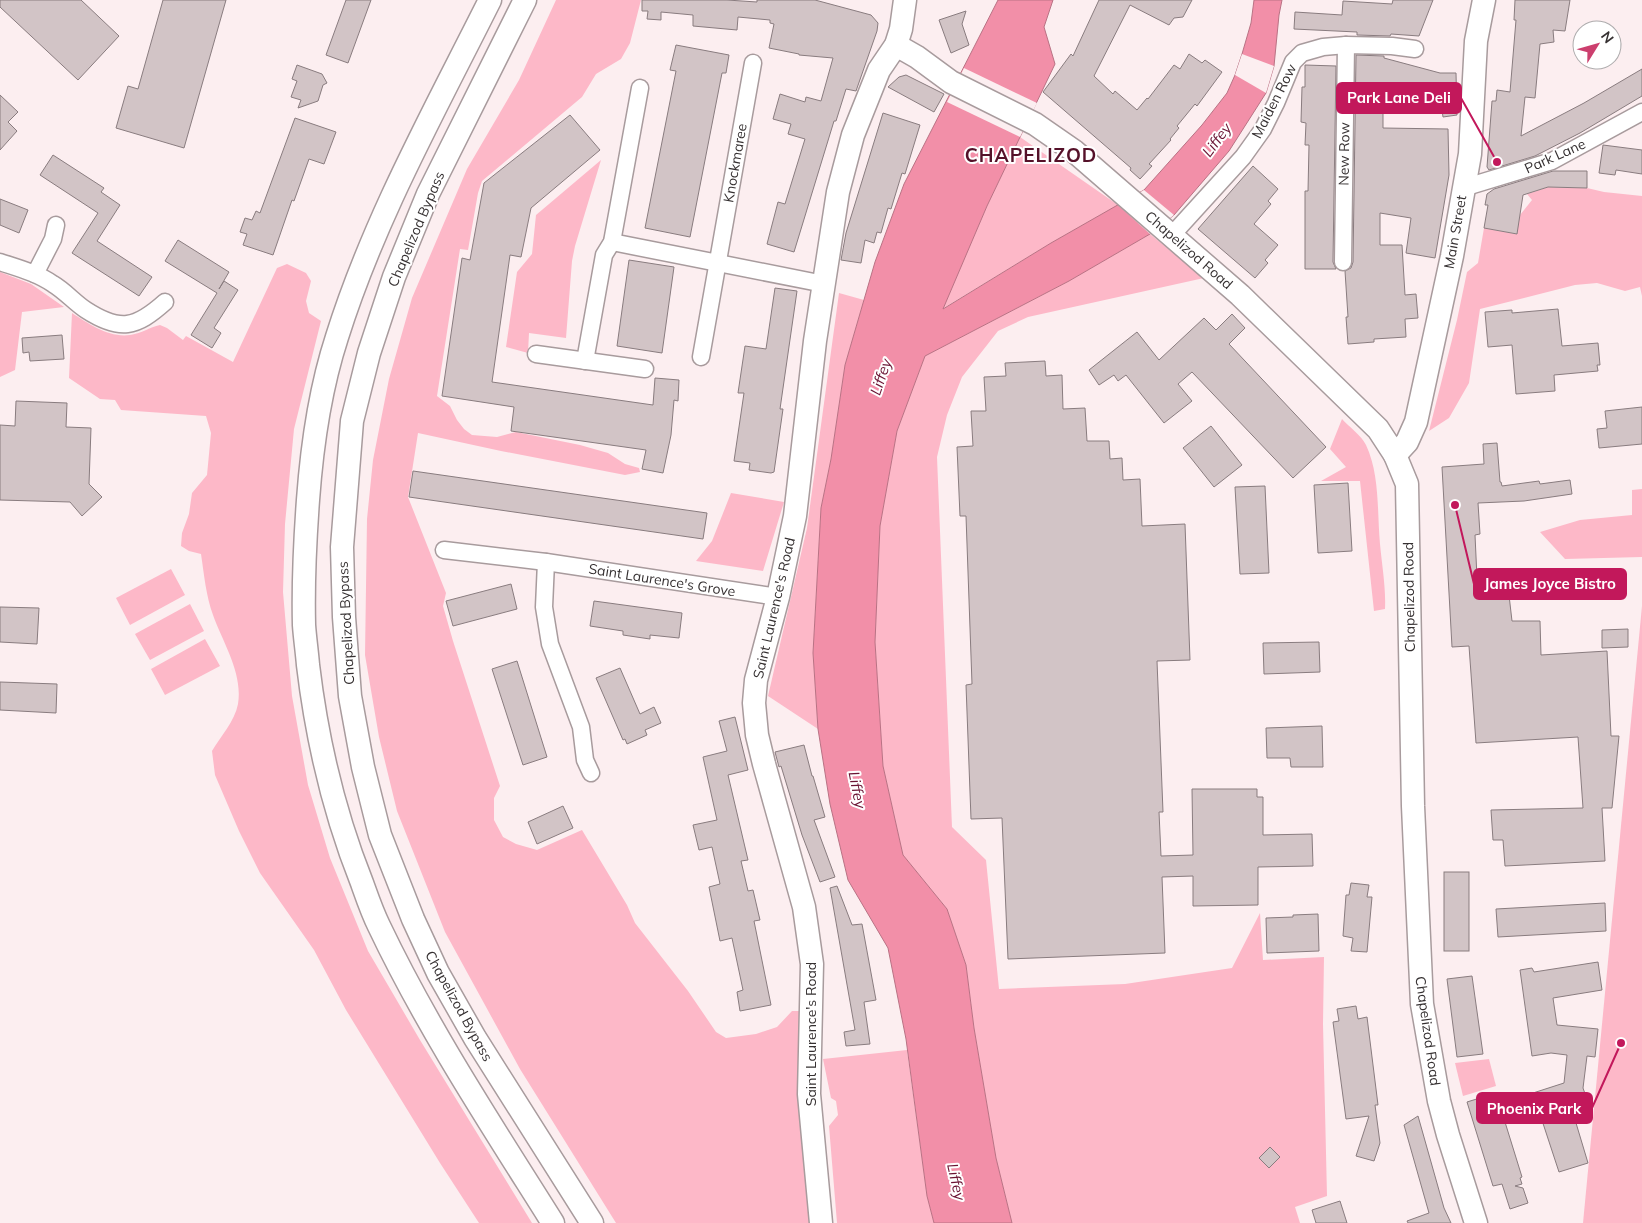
<svg xmlns="http://www.w3.org/2000/svg" width="1642" height="1223" viewBox="0 0 1642 1223" font-family="Mulish,sans-serif">
	<rect width="100%" height="100%" fill="#fceef0"/>
	<g fill="#fdb8c8">
		<polygon points="556,0 641,0 630,43 621,59 596,74 582,97 482,181 478,193 468,250 460,249 437,396 450,406 457,420 464,429 472,435 497,437 516,432 580,445 608,453 625,464 639,468 640,472 625,475 501,451 418,433 408,497 446,593 443,606 453,641 500,786 494,798 494,820 503,837 516,844 537,850 582,830 627,905 635,923 688,991 716,1032 726,1038 756,1034 777,1027 792,1011 799,1011 800,1066 813,1223 616,1223 520,1069 445,932 397,811 379,737 365,655 367,519 373,460 389,379 412,298 467,169 519,80"/>
		<polygon points="1020,137 1118,205 1051,243 942,309 987,206"/>
		<polygon points="601,160 575,246 572,261 566,338 529,333 528,353 506,347 517,272 532,254 536,215"/>
		<polygon points="1548,187 1587,188 1604,192 1642,196 1642,296 1640,287 1625,291 1597,283 1575,285 1480,309 1469,383 1449,418 1429,431 1457,320 1467,272 1478,263 1484,228 1516,234 1520,215 1532,200 1527,194"/>
		<polygon points="1150,234 1204,278 1028,317 998,331 962,377 947,415 937,457 952,827 986,860 999,989 1125,984 1232,968 1260,913 1263,960 1324,957 1323,1024 1327,1196 1295,1207 1300,1223 1012,1223 996,1158 974,1028 966,965 947,909 903,855 883,766 875,642 880,526 897,431 925,356 1069,281"/>
		<path d="M 287,264 L 306,273 L 311,281 L 306,301 L 309,313 L 321,321 L 294,429 L 285,524 L 283,592 L 292,696 L 308,785 L 330,858 L 368,951 L 420,1040 L 532,1223 L 479,1223 L 440,1163 L 346,1010 L 314,950 L 260,873 L 239,831 L 215,775 L 212,751 C 220,737 235,721 238,704 C 243,673 223,643 213,615 C 206,596 204,574 201,554 L 189,551 L 181,546 L 182,533 L 189,514 L 192,493 L 207,475 L 211,433 L 206,416 L 121,410 L 115,400 L 100,399 L 69,378 L 72,313 C 89,324 109,338 130,335 C 140,334 150,327 160,325 L 167,328 L 183,340 L 186,336 L 233,362 L 277,268 Z"/>
		<polygon points="0,272 31,284 64,307 22,312 15,370 0,377"/>
		<polygon points="839,293 864,300 845,365 831,459 821,508 813,653 818,729 768,696 807,528"/>
		<path d="M 1342,419 C 1349,427 1361,435 1366,445 C 1380,475 1377,511 1380,544 C 1382,566 1386,587 1385,609 L 1374,611 L 1360,481 L 1321,481 L 1346,467 L 1330,449 Z"/>
		<polygon points="1642,489 1642,557 1565,559 1540,532 1580,520 1632,515 1632,490"/>
		<polygon points="731,493 784,502 763,571 696,561 712,541"/>
		<polygon points="171,569 185,595 130,625 116,598"/>
		<polygon points="190,604 204,631 150,660 135,634"/>
		<polygon points="1642,606 1642,1223 1583,1223"/>
		<polygon points="205,639 220,666 165,695 151,669"/>
		<polygon points="907,1050 927,1196 934,1223 837,1223 829,1126 838,1115 836,1101 831,1098 823,1059"/>
		<polygon points="1489,1059 1496,1086 1463,1096 1455,1063"/>
	</g>
	<polygon fill="#f28fa8" stroke="#b97284" points="998,0 1053,0 1044,27 1055,64 987,206 943,309 1051,243 1144,190 1202,125 1227,93 1235,75 1242,54 1251,23 1254,0 1282,0 1279,15 1274,66 1266,93 1229,151 1174,215 1150,234 1069,281 925,356 897,431 880,526 875,642 883,766 903,855 947,909 966,965 974,1028 996,1158 1012,1223 934,1223 927,1196 906,1039 888,948 848,880 830,804 818,729 813,653 821,508 831,459 845,365 875,262 904,184"/>
	<g fill="#fceef0">
		<polygon points="1242,54 1274,66 1266,93 1235,75"/>
		<polygon points="964,68 1037,103 1020,137 947,102"/>
		<polygon points="1144,190 1174,215 1150,234 1118,205"/>
	</g>
	<g fill="#d2c4c6" stroke="#897c7f">
		<polygon points="0,0 81,0 119,36 78,80 0,7"/>
		<polygon points="163,0 226,0 184,148 116,128 128,86 138,89"/>
		<polygon points="346,0 371,0 348,63 326,55"/>
		<polygon points="642,0 727,0 757,2 757,0 815,0 871,15 878,23 877,31 856,91 846,89 836,121 834,121 794,252 767,244 778,202 785,204 805,139 788,134 791,124 773,119 780,94 805,102 806,97 821,101 833,58 799,55 799,54 769,48 774,24 770,23 770,20 738,17 737,30 693,26 693,15 661,12 661,20 647,19 648,11 642,11"/>
		<polygon points="1099,0 1192,0 1183,17 1174,18 1169,25 1130,5 1094,76 1113,94 1115,91 1137,110 1147,98 1148,99 1174,65 1180,69 1189,54 1202,63 1205,60 1222,72 1197,106 1195,104 1177,126 1179,128 1170,139 1171,140 1149,164 1152,166 1140,179 1130,170 1131,168 1043,92 1071,54 1073,56"/>
		<polygon points="1393,0 1433,0 1419,36 1391,34 1390,36 1357,35 1357,32 1294,29 1295,12 1342,15 1343,1 1392,4"/>
		<polygon points="1515,0 1570,0 1565,31 1553,30 1554,42 1540,44 1535,98 1525,97 1521,136 1584,103 1642,69 1642,96 1580,133 1535,156 1489,170 1487,167 1492,101 1496,101 1497,90 1510,92 1516,20 1514,20"/>
		<polygon points="966,11 962,24 969,45 951,53 939,20"/>
		<polygon points="676,45 729,55 726,73 722,73 690,237 645,228 676,71 670,70"/>
		<polygon points="1356,55 1384,56 1384,58 1440,73 1456,73 1457,115 1443,117 1441,103 1411,94 1410,97 1383,90 1383,128 1448,129 1449,175 1435,258 1406,253 1411,218 1380,213 1380,245 1402,245 1405,295 1416,294 1418,318 1405,319 1406,337 1374,339 1374,342 1348,344 1346,317 1348,317 1345,271 1351,268 1353,262"/>
		<polygon points="297,65 322,74 327,83 323,85 318,101 298,108 301,100 291,97 297,81 292,79"/>
		<polygon points="1305,65 1336,66 1333,262 1336,269 1305,269 1305,191 1308,191 1309,145 1305,145 1306,123 1301,122 1302,87 1305,87"/>
		<polygon points="906,75 944,94 934,112 888,87 899,77"/>
		<polygon points="0,95 18,112 8,122 17,131 0,150"/>
		<polygon points="883,113 920,125 905,174 902,173 891,209 888,208 881,233 877,232 874,243 865,240 861,263 841,260 846,233"/>
		<polygon points="570,115 600,150 531,208 521,257 510,255 492,382 653,405 655,378 679,380 678,401 674,400 671,435 663,473 642,469 646,450 511,431 514,407 442,396 462,258 470,260 484,183"/>
		<polygon points="295,118 336,132 324,164 309,159 294,201 292,200 273,255 243,245 247,234 240,232 245,218 252,220 256,211 260,213"/>
		<polygon points="1603,145 1642,150 1642,174 1616,170 1615,175 1599,173"/>
		<polygon points="53,155 104,188 101,192 120,205 97,241 152,277 139,296 72,253 98,213 40,175"/>
		<polygon points="1253,166 1278,189 1268,201 1271,204 1254,224 1278,245 1265,260 1268,263 1255,278 1198,229"/>
		<polygon points="1553,171 1587,171 1587,188 1548,187 1523,195 1517,234 1484,228 1488,205 1485,205 1487,194 1494,189"/>
		<polygon points="0,199 28,210 19,233 0,225"/>
		<polygon points="178,240 229,272 219,289 224,281 238,290 214,328 221,333 212,348 191,335 217,293 165,261"/>
		<polygon points="629,260 674,267 662,353 617,346"/>
		<polygon points="775,288 797,291 780,409 783,409 774,472 771,473 749,470 750,463 734,461 744,393 738,393 745,346 766,349"/>
		<polygon points="1558,309 1562,346 1598,343 1600,365 1597,365 1598,371 1554,375 1555,391 1516,394 1512,345 1488,347 1485,312 1512,310 1512,313"/>
		<polygon points="1232,314 1245,328 1229,344 1326,447 1293,478 1192,372 1178,384 1192,401 1164,423 1126,375 1118,381 1114,375 1099,385 1089,370 1137,332 1159,360 1204,318 1216,330"/>
		<polygon points="62,335 64,359 30,361 29,352 23,353 22,338"/>
		<polygon points="1045,361 1046,376 1062,375 1063,409 1085,408 1087,441 1109,441 1110,459 1122,458 1123,480 1140,479 1142,526 1185,524 1190,660 1157,661 1163,812 1159,812 1161,856 1193,855 1192,789 1257,789 1257,797 1263,797 1263,835 1312,834 1313,866 1258,867 1258,905 1193,906 1193,876 1162,877 1165,953 1008,959 1002,818 971,819 966,685 972,684 966,516 960,516 957,447 973,446 971,411 986,411 984,377 1006,376 1005,363"/>
		<polygon points="16,401 67,403 66,427 91,428 89,484 102,497 82,516 70,502 0,500 0,425 15,426"/>
		<polygon points="1642,407 1642,444 1599,448 1597,429 1607,428 1605,411"/>
		<polygon points="1211,426 1242,465 1214,487 1183,448"/>
		<polygon points="1497,443 1500,482 1501,482 1502,486 1539,481 1540,484 1570,480 1572,494 1524,501 1478,503 1480,534 1475,535 1477,578 1479,580 1507,578 1512,621 1540,621 1541,655 1607,651 1611,736 1619,736 1612,808 1602,808 1605,861 1505,866 1503,840 1493,840 1491,810 1583,808 1578,737 1476,743 1469,646 1452,647 1442,467 1484,464 1483,444"/>
		<polygon points="413,471 707,513 703,539 409,497"/>
		<polygon points="1348,483 1352,551 1318,553 1314,485"/>
		<polygon points="1265,486 1269,573 1240,574 1235,487"/>
		<polygon points="511,584 517,609 453,626 446,601"/>
		<polygon points="594,601 682,613 679,638 650,635 650,639 623,635 623,631 590,626"/>
		<polygon points="0,607 39,608 37,644 0,642"/>
		<polygon points="1628,629 1628,647 1602,648 1602,630"/>
		<polygon points="1319,642 1320,672 1264,674 1263,643"/>
		<polygon points="517,661 547,757 523,765 492,669"/>
		<polygon points="620,668 640,714 654,707 661,723 645,730 647,735 627,744 625,739 623,740 596,678"/>
		<polygon points="0,682 57,684 56,713 0,710"/>
		<polygon points="735,717 748,770 728,775 748,860 741,861 748,891 753,890 760,920 754,921 771,1005 740,1011 737,992 743,990 732,938 720,941 709,887 720,884 712,847 699,850 693,825 717,820 703,757 727,751 719,721"/>
		<polygon points="1322,726 1323,767 1291,767 1290,758 1267,758 1266,728"/>
		<polygon points="804,745 812,776 813,776 825,817 814,820 835,877 820,882 802,835 781,766 779,767 775,752"/>
		<polygon points="563,806 573,828 537,844 528,822"/>
		<rect x="1444" y="872" width="25" height="79"/>
		<polygon points="1351,883 1369,885 1367,897 1372,897 1367,952 1351,951 1353,938 1343,936 1346,895 1349,895"/>
		<polygon points="837,886 852,925 862,924 876,1000 864,1002 870,1044 846,1046 844,1032 855,1030 830,888"/>
		<polygon points="1605,903 1606,931 1498,937 1496,909"/>
		<polygon points="1318,914 1319,951 1267,953 1266,918 1293,917 1293,915"/>
		<polygon points="1598,962 1602,990 1553,998 1557,1025 1598,1029 1595,1057 1587,1056 1583,1088 1590,1108 1573,1113 1588,1163 1559,1172 1533,1093 1564,1083 1567,1055 1551,1053 1532,1056 1520,970 1532,968 1534,972"/>
		<polygon points="1472,976 1483,1054 1457,1057 1447,979"/>
		<polygon points="1356,1006 1358,1019 1367,1017 1378,1105 1375,1105 1380,1143 1374,1161 1356,1156 1369,1116 1346,1119 1333,1022 1339,1021 1337,1009"/>
		<polygon points="1496,1093 1522,1177 1520,1178 1522,1184 1515,1186 1523,1188 1528,1203 1510,1209 1502,1184 1493,1186 1467,1102"/>
		<polygon points="1418,1116 1444,1208 1451,1223 1408,1223 1407,1221 1429,1213 1404,1125"/>
		<polygon points="1270,1147 1280,1157 1269,1168 1259,1158"/>
		<polygon points="1340,1201 1347,1223 1316,1223 1312,1210"/>
	</g>
	<g fill="none" stroke-linecap="round" stroke-linejoin="round">
		<defs>
			<g id="street">
				<polyline points="1463,188 1552,161 1642,112"/>
				<polyline points="1172,235 1243,157 1263,129 1276,103 1293,62 1302,53 1323,47 1346,45 1392,46 1415,49"/>
				<polyline points="612,242 824,284"/>
				<path d="M 0,262 C 18,268 37,273 53,284 C 65,291 75,303 86,310 C 120,332 136,328 165,302"/>
				<polyline points="1343,262 1346,45"/>
				<polyline points="35,274 53,239 56,225"/>
				<polyline points="536,354 645,369"/>
				<polyline points="701,357 753,63"/>
				<polyline points="585,361 604,255 612,242 640,88"/>
				<polyline points="444,550 546,562 778,597"/>
				<polyline points="546,562 544,607 550,644 581,727 585,760 591,773"/>
			</g>
			<g id="secondary">
				<path d="M 490,0 C 435,110 374,219 337,337 C 320,389 312,445 308,500 C 305,541 303,584 304,625 C 305,639 307,652 308,665 C 317,740 334,813 362,883 C 367,897 372,912 379,926 C 428,1029 492,1126 553,1223"/>
				<polyline points="525,0 428,194 394,277 369,353 352,421 342,547 344,617 350,696 363,767 380,835 413,919 438,973 475,1038 592,1223"/>
				<polyline points="896,45 917,57 951,82 1035,124 1074,151 1240,295 1378,429 1395,455 1407,484 1413,806 1422,1004 1439,1101 1448,1135 1476,1223"/>
				<polyline points="1395,455 1407,442 1416,422 1452,256 1470,154 1476,41 1484,0"/>
				<polyline points="821,1223 809,1094 812,964 804,907 764,764 757,735 754,703 756,680 778,597 795,516 815,341 838,192 853,135 879,70 896,45 901,29 905,0"/>
			</g>
		</defs>
		<use href="#street" stroke="#a89b9d" stroke-width="19"/>
		<use href="#secondary" stroke="#a89b9d" stroke-width="25"/>
		<use href="#street" stroke="#fff" stroke-width="16"/>
		<use href="#secondary" stroke="#fff" stroke-width="22"/>
	</g>
	<g text-anchor="middle" stroke-width="4" stroke-linejoin="round" paint-order="stroke">
		<g font-size="14" fill="#353031" stroke="#fff">
			<text transform="translate(1274 101) rotate(-63)" y="5">Maiden Row</text>
			<text transform="translate(1344 154) rotate(-89)" y="5">New Row</text>
			<text transform="translate(1555 156) rotate(-24)" y="5">Park Lane</text>
			<text transform="translate(735 163) rotate(-80)" y="5">Knockmaree</text>
			<text transform="translate(416 229) rotate(-67)" y="5">Chapelizod Bypass</text>
			<text transform="translate(1455 232) rotate(-80)" y="5">Main Street</text>
			<text transform="translate(1189 250) rotate(41)" y="5">Chapelizod Road</text>
			<text transform="translate(662 580) rotate(9)" y="5">Saint Laurence's Grove</text>
			<text transform="translate(1409 597) rotate(-91)" y="5">Chapelizod Road</text>
			<text transform="translate(774 608) rotate(-77)" y="5">Saint Laurence's Road</text>
			<text transform="translate(346 623) rotate(-93)" y="5">Chapelizod Bypass</text>
			<text transform="translate(459 1006) rotate(61)" y="5">Chapelizod Bypass</text>
			<text transform="translate(1428 1031) rotate(82)" y="5">Chapelizod Road</text>
			<text transform="translate(811 1034) rotate(-90)" y="5">Saint Laurence's Road</text>
		</g>
		<g font-size="15" font-style="italic" fill="#6a1333" stroke="#fff">
			<text transform="translate(1217 140) rotate(-53)" y="5">Liffey</text>
			<text transform="translate(881 377) rotate(-71)" y="5">Liffey</text>
			<text transform="translate(857 790) rotate(79)" y="5">Liffey</text>
			<text transform="translate(956 1182) rotate(77)" y="5">Liffey</text>
		</g>
		<g font-size="19" font-weight="bold" letter-spacing="1" fill="#551129" stroke="#fff">
			<text x="1031" y="162">CHAPELIZOD</text>
		</g>
	</g>
	<path fill="none" stroke="#c2185b" stroke-width="2" d="M1497 162L1461 98M1455 505L1474 584M1621 1043L1592 1108"/>
	<g fill="#c2185b" stroke="#fff" stroke-width="2">
		<circle cx="1497" cy="162" r="5"/>
		<circle cx="1455" cy="505" r="5"/>
		<circle cx="1621" cy="1043" r="5"/>
	</g>
	<g fill="#c2185b" stroke="#c2185b" stroke-width="2">
		<rect x="1337" y="83" width="124" height="30" rx="5"/>
		<rect x="1474" y="569" width="152" height="30" rx="5"/>
		<rect x="1477" y="1093" width="115" height="30" rx="5"/>
	</g>
	<g font-size="15" text-anchor="middle" font-weight="bold" fill="#fff">
		<text x="1399" y="103">Park Lane Deli</text>
		<text x="1550" y="589">James Joyce Bistro</text>
		<text x="1534" y="1114">Phoenix Park</text>
	</g>
	<g transform="translate(1597 45) rotate(53)"><circle r="24" fill="#ffffff" stroke="#aeacad"/>
	<path d="M0-4L9 19L0 12L-9 19Z" fill="#cc3f6e"/>
	<text y="-8" font-size="14" font-weight="bold" text-anchor="middle" fill="#353031">N</text>
	</g>
</svg>
